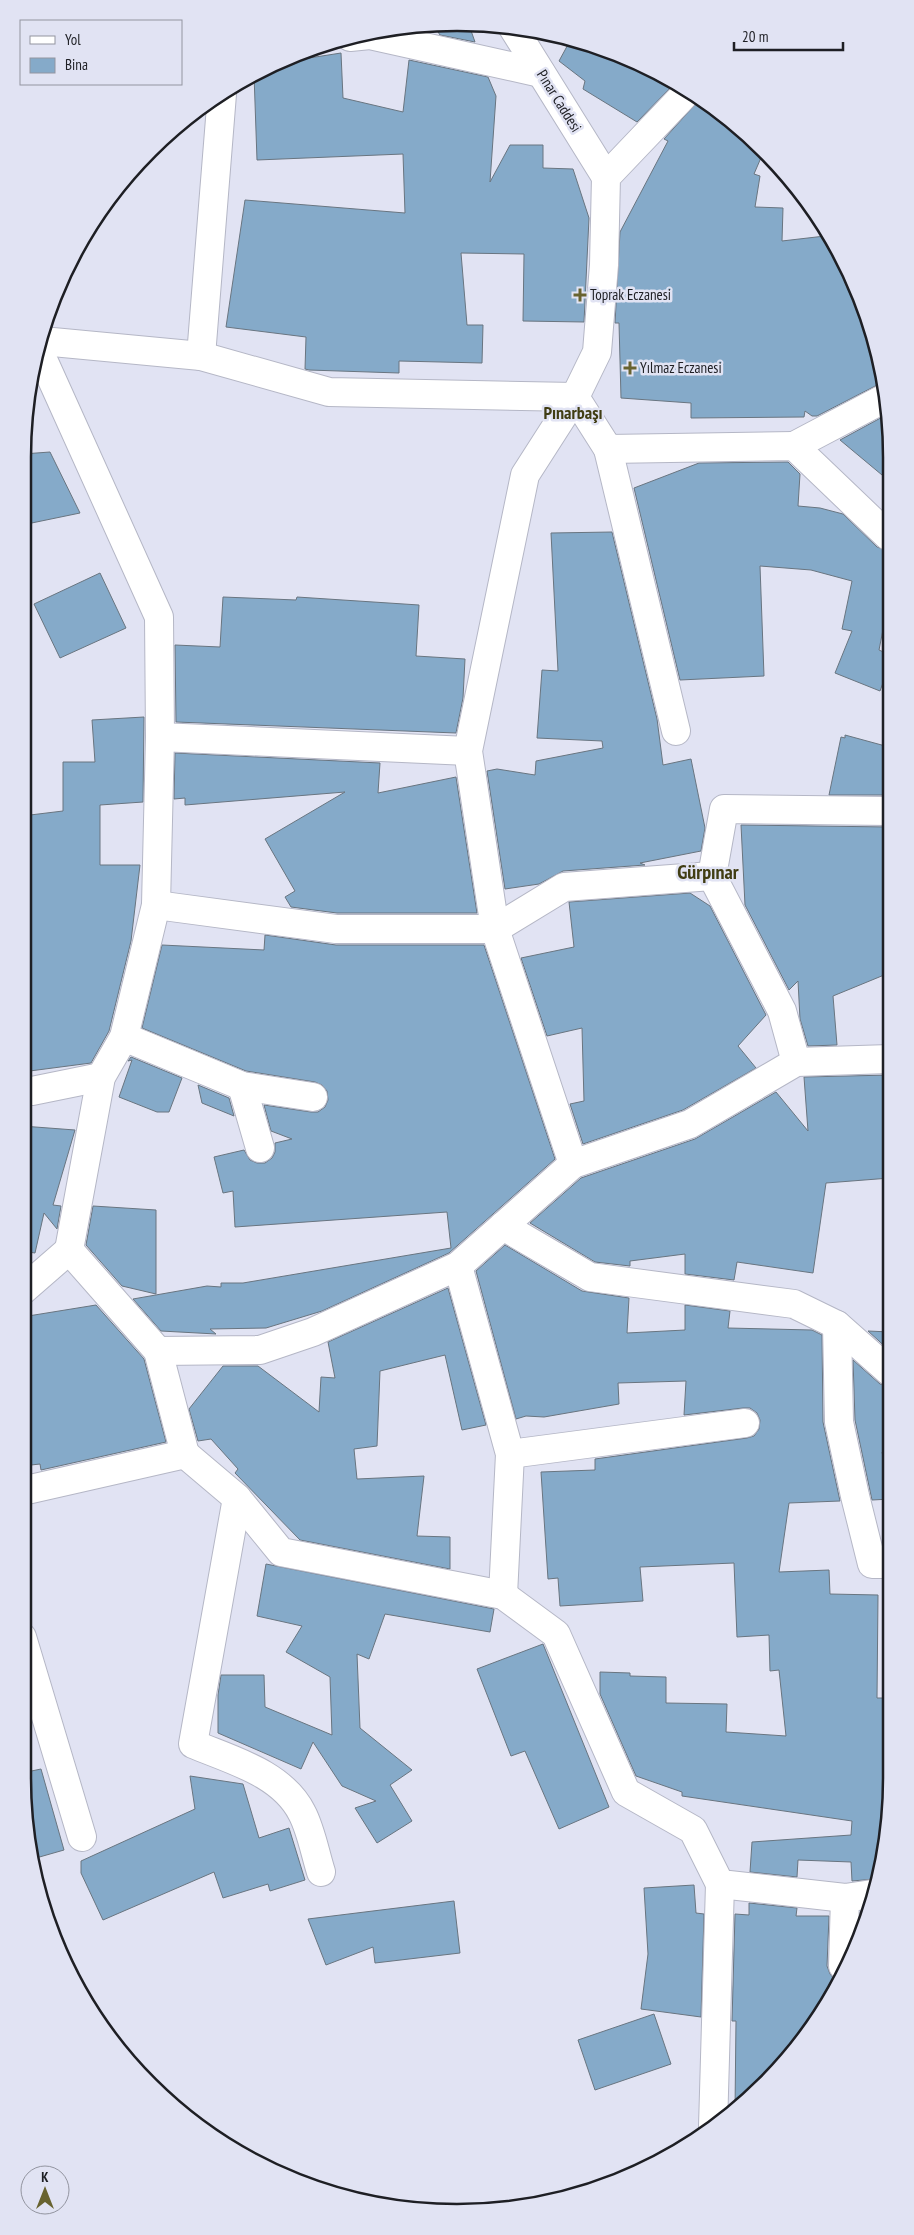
<svg xmlns="http://www.w3.org/2000/svg" width="914" height="2235" viewBox="0 0 914 2235" font-family="'PT Sans Narrow',sans-serif">
	<rect width="100%" height="100%" fill="#e1e3f3"/>
	<g fill="#85aac9" stroke="#697580">
		<polygon points="433,24 469,25 475,42 440,35"/>
		<polygon points="571,39 596,45 674,84 637,122 583,89 585,81 559,61"/>
		<polygon points="341,53 343,98 403,112 409,60 488,77 496,96 490,182 510,145 543,145 543,168 573,169 589,218 584,322 523,321 524,254 461,253 467,325 483,325 482,363 399,361 399,373 309,370 305,369 306,337 226,327 245,200 405,213 403,154 257,160 254,74 277,63"/>
		<polygon points="701,98 763,153 754,174 760,176 755,207 783,208 782,241 825,236 858,290 883,382 817,416 812,416 805,411 804,417 691,418 691,403 621,398 619,323 615,323 620,232 668,141 664,139"/>
		<polygon points="888,414 888,480 840,440"/>
		<polygon points="50,452 80,513 22,525 23,454"/>
		<polygon points="788,462 800,474 798,506 820,508 843,514 877,547 888,551 888,604 879,650 888,654 888,669 880,691 835,673 852,631 842,629 852,581 811,570 760,566 764,676 680,680 634,488 699,463"/>
		<polygon points="612,532 657,719 663,765 691,759 705,828 701,851 640,863 645,865 563,871 539,884 505,889 487,771 497,769 535,775 536,761 603,748 602,741 537,738 542,670 558,671 551,533"/>
		<polygon points="100,573 126,628 60,658 34,604"/>
		<polygon points="223,597 296,600 297,597 419,605 416,656 465,659 463,698 456,733 176,722 175,645 220,647"/>
		<polygon points="144,717 143,802 100,805 100,865 140,865 131,941 109,1031 91,1063 22,1072 22,816 63,811 63,762 95,762 92,720"/>
		<polygon points="845,735 889,747 889,795 829,795 841,737 845,738"/>
		<polygon points="175,753 380,763 378,793 456,777 477,913 337,913 291,907 285,897 295,891 265,839 345,792 185,805 185,798 174,799"/>
		<polygon points="741,825 889,827 889,973 833,996 837,1045 808,1046 800,1019 798,981 789,990 745,905"/>
		<polygon points="690,893 710,906 766,1015 738,1046 756,1068 683,1110 583,1144 570,1104 584,1101 582,1028 547,1036 521,958 574,947 569,902"/>
		<polygon points="265,935 336,945 484,945 555,1159 449,1253 322,1311 266,1328 210,1329 216,1334 161,1331 133,1299 207,1286 221,1287 221,1283 243,1283 451,1248 447,1212 235,1227 233,1191 223,1193 214,1157 244,1150 250,1160 257,1163 265,1163 272,1158 275,1152 275,1143 292,1139 271,1131 264,1105 311,1112 318,1112 325,1107 328,1100 327,1091 322,1085 315,1082 246,1071 142,1028 162,945 264,950"/>
		<polygon points="131,1057 182,1078 169,1112 157,1112 119,1097 132,1060 128,1061"/>
		<polygon points="890,1075 890,1178 826,1183 813,1273 737,1262 734,1280 685,1274 685,1254 630,1261 630,1266 595,1262 530,1223 581,1178 695,1139 776,1092 808,1131 804,1077"/>
		<polygon points="198,1085 229,1098 234,1116 202,1103"/>
		<polygon points="22,1126 75,1130 53,1205 61,1206 57,1229 44,1213 35,1253 22,1251"/>
		<polygon points="93,1206 156,1210 156,1294 122,1286 86,1245"/>
		<polygon points="505,1245 582,1291 629,1298 627,1333 685,1330 685,1305 730,1311 728,1328 812,1330 822,1335 823,1422 840,1501 789,1503 779,1572 829,1570 830,1594 878,1595 877,1698 891,1698 892,1778 875,1879 852,1881 851,1862 798,1860 797,1877 750,1872 752,1842 851,1835 852,1821 682,1796 682,1792 636,1776 600,1694 600,1672 630,1673 630,1676 666,1677 666,1703 727,1704 726,1732 786,1736 779,1670 770,1671 769,1635 737,1637 734,1563 640,1567 643,1601 560,1606 558,1578 548,1579 541,1472 595,1470 595,1459 747,1438 754,1436 759,1429 760,1420 757,1413 750,1408 743,1408 684,1415 686,1381 618,1383 619,1404 544,1417 526,1416 516,1419 476,1271"/>
		<polygon points="448,1288 486,1425 462,1430 445,1355 380,1371 377,1446 354,1449 357,1479 424,1476 417,1536 450,1537 450,1569 300,1540 235,1473 238,1469 211,1439 198,1441 189,1409 223,1366 258,1366 319,1412 321,1377 335,1378 328,1342"/>
		<polygon points="96,1305 144,1359 166,1442 41,1470 40,1464 22,1466 22,1364 30,1363 22,1317"/>
		<polygon points="868,1331 890,1332 890,1351"/>
		<polygon points="853,1360 880,1384 890,1387 891,1449 882,1452 891,1499 872,1500 855,1420"/>
		<polygon points="266,1564 494,1609 490,1632 385,1614 369,1659 357,1654 360,1728 412,1770 390,1785 412,1821 377,1843 355,1808 376,1801 342,1786 313,1742 301,1769 218,1733 218,1695 221,1675 264,1675 265,1707 332,1735 330,1677 286,1652 302,1626 257,1616"/>
		<polygon points="543,1644 609,1807 559,1829 525,1751 511,1756 477,1669"/>
		<polygon points="41,1769 64,1850 36,1858 22,1773"/>
		<polygon points="190,1776 243,1784 259,1838 289,1828 305,1880 270,1891 268,1884 223,1898 214,1872 103,1920 81,1873 81,1861 195,1809"/>
		<polygon points="694,1885 696,1913 704,1914 701,2017 641,2009 648,1954 644,1888"/>
		<polygon points="454,1901 460,1953 375,1963 373,1947 326,1965 308,1919"/>
		<polygon points="749,1903 797,1908 796,1916 829,1916 827,1966 830,1974 835,1980 802,2043 744,2104 735,2110 736,2021 732,2021 735,1914 749,1915"/>
		<polygon points="870,1910 869,1917 860,1934 860,1912"/>
		<polygon points="654,2014 671,2064 595,2090 578,2040"/>
	</g>
	<g fill="none" stroke-linecap="round" stroke-linejoin="round">
		<defs>
			<g id="minor">
				<polyline points="512,26 606,177"/>
				<polyline points="350,37 370,35 541,73"/>
				<polyline points="42,341 201,356 329,392 575,397"/>
				<polyline points="201,356 222,94"/>
				<polyline points="575,397 608,449 794,446 888,536"/>
				<polyline points="794,446 887,397"/>
				<polyline points="608,449 676,731"/>
				<polyline points="160,737 468,751"/>
				<polyline points="712,876 724,809 889,811"/>
				<polyline points="156,905 336,929 495,929 564,887 712,876 782,1011 796,1062"/>
				<polyline points="124,1037 242,1086 313,1097"/>
				<polyline points="242,1086 260,1148"/>
				<polyline points="22,1089 32,1091 101,1077"/>
				<polyline points="573,1164 495,929 468,751 525,475 575,397 597,352 604,265 606,177 688,91"/>
				<polyline points="503,1226 590,1277 794,1304 837,1325 890,1372"/>
				<polyline points="458,1266 510,1454 503,1595"/>
				<polyline points="22,1291 69,1250"/>
				<polyline points="837,1325 839,1422 855,1496 872,1564 891,1564"/>
				<polyline points="158,1351 260,1350 313,1332 458,1266 573,1164 690,1124 796,1062 890,1059"/>
				<polyline points="185,1454 237,1498 281,1552 503,1595 556,1634 626,1792 693,1830 720,1884 845,1898 872,1894"/>
				<polyline points="510,1454 745,1423"/>
				<polyline points="22,1491 185,1454 158,1351 69,1250 101,1077 124,1037 156,905 160,737 159,617 40,353"/>
				<path d="M 237,1498 L 193,1744 C 231,1760 282,1773 302,1813 C 311,1830 315,1853 321,1872"/>
				<polyline points="22,1637 82,1837"/>
				<polyline points="843,1966 845,1898"/>
				<polyline points="713,2127 720,1884"/>
			</g>
		</defs>
		<use href="#minor" stroke="#b5b7c6" stroke-width="30"/>
		<use href="#minor" stroke="#fff" stroke-width="28"/>
	</g>
	<g fill="#686330" stroke="#e1e3f3" stroke-width="2">
		<path d="M577.5 287.5h5v5h5v5h-5v5h-5v-5h-5v-5h5z"/>
		<path d="M627.5 360.5h5v5h5v5h-5v5h-5v-5h-5v-5h5z"/>
	</g>
	<g text-anchor="middle" stroke-width="5" stroke-linejoin="round" paint-order="stroke">
		<g font-size="15" fill="#1e1f24" stroke="#e1e3f3">
			<text transform="translate(559 101) rotate(58)" y="5">Pınar Caddesi</text>
		</g>
		<g font-size="15" fill="#1e1f24" stroke="#e1e3f3" text-anchor="start">
			<text x="590" y="300">Toprak Eczanesi</text>
			<text x="640" y="373">Yılmaz Eczanesi</text>
		</g>
		<g font-size="18" font-weight="bold" fill="#403d13" stroke="#e1e3f3">
			<text x="573" y="419">Pınarbaşı</text>
		</g>
		<g font-size="20" font-weight="bold" fill="#403d13" stroke="#e1e3f3">
			<text x="708" y="879">Gürpınar</text>
		</g>
	</g>
	<path d="M0 0H914V2235H0ZM457 31H457A426 426 0 0 1 883 457V1778A426 426 0 0 1 457 2204H457A426 426 0 0 1 31 1778V457A426 426 0 0 1 457 31Z" fill="#e1e3f3" fill-rule="evenodd"/>
	<path fill="none" stroke="#1e1f24" stroke-width="2.5" d="M457 31H457A426 426 0 0 1 883 457V1778A426 426 0 0 1 457 2204H457A426 426 0 0 1 31 1778V457A426 426 0 0 1 457 31Z"/>
	<rect x="20" y="20" width="162" height="65" fill="#e1e3f3" stroke="#9395a0"/>
	<rect x="30" y="36" width="25" height="8" fill="#ffffff" stroke="#9395a0"/>
	<text x="65" y="45" font-size="15" fill="#1e1f24">Yol</text>
	<rect x="30" y="58" width="25" height="15" fill="#85aac9" stroke="#9395a0"/>
	<text x="65" y="70" font-size="15" fill="#1e1f24">Bina</text>
	<g transform="translate(45 2190)"><circle r="24" fill="#e1e3f3" stroke="#9395a0"/>
	<path d="M0-4L9 19L0 12L-9 19Z" fill="#686330"/>
	<text y="-8" font-size="14" font-weight="bold" text-anchor="middle" fill="#1e1f24">K</text>
	</g>
	<path d="M734 42v8h109v-8" fill="none" stroke="#1e1f24" stroke-width="2.5"/>
	<text x="742" y="42" font-size="15" fill="#1e1f24" stroke="#e1e3f3" stroke-width="4" paint-order="stroke">20 m</text>
</svg>
